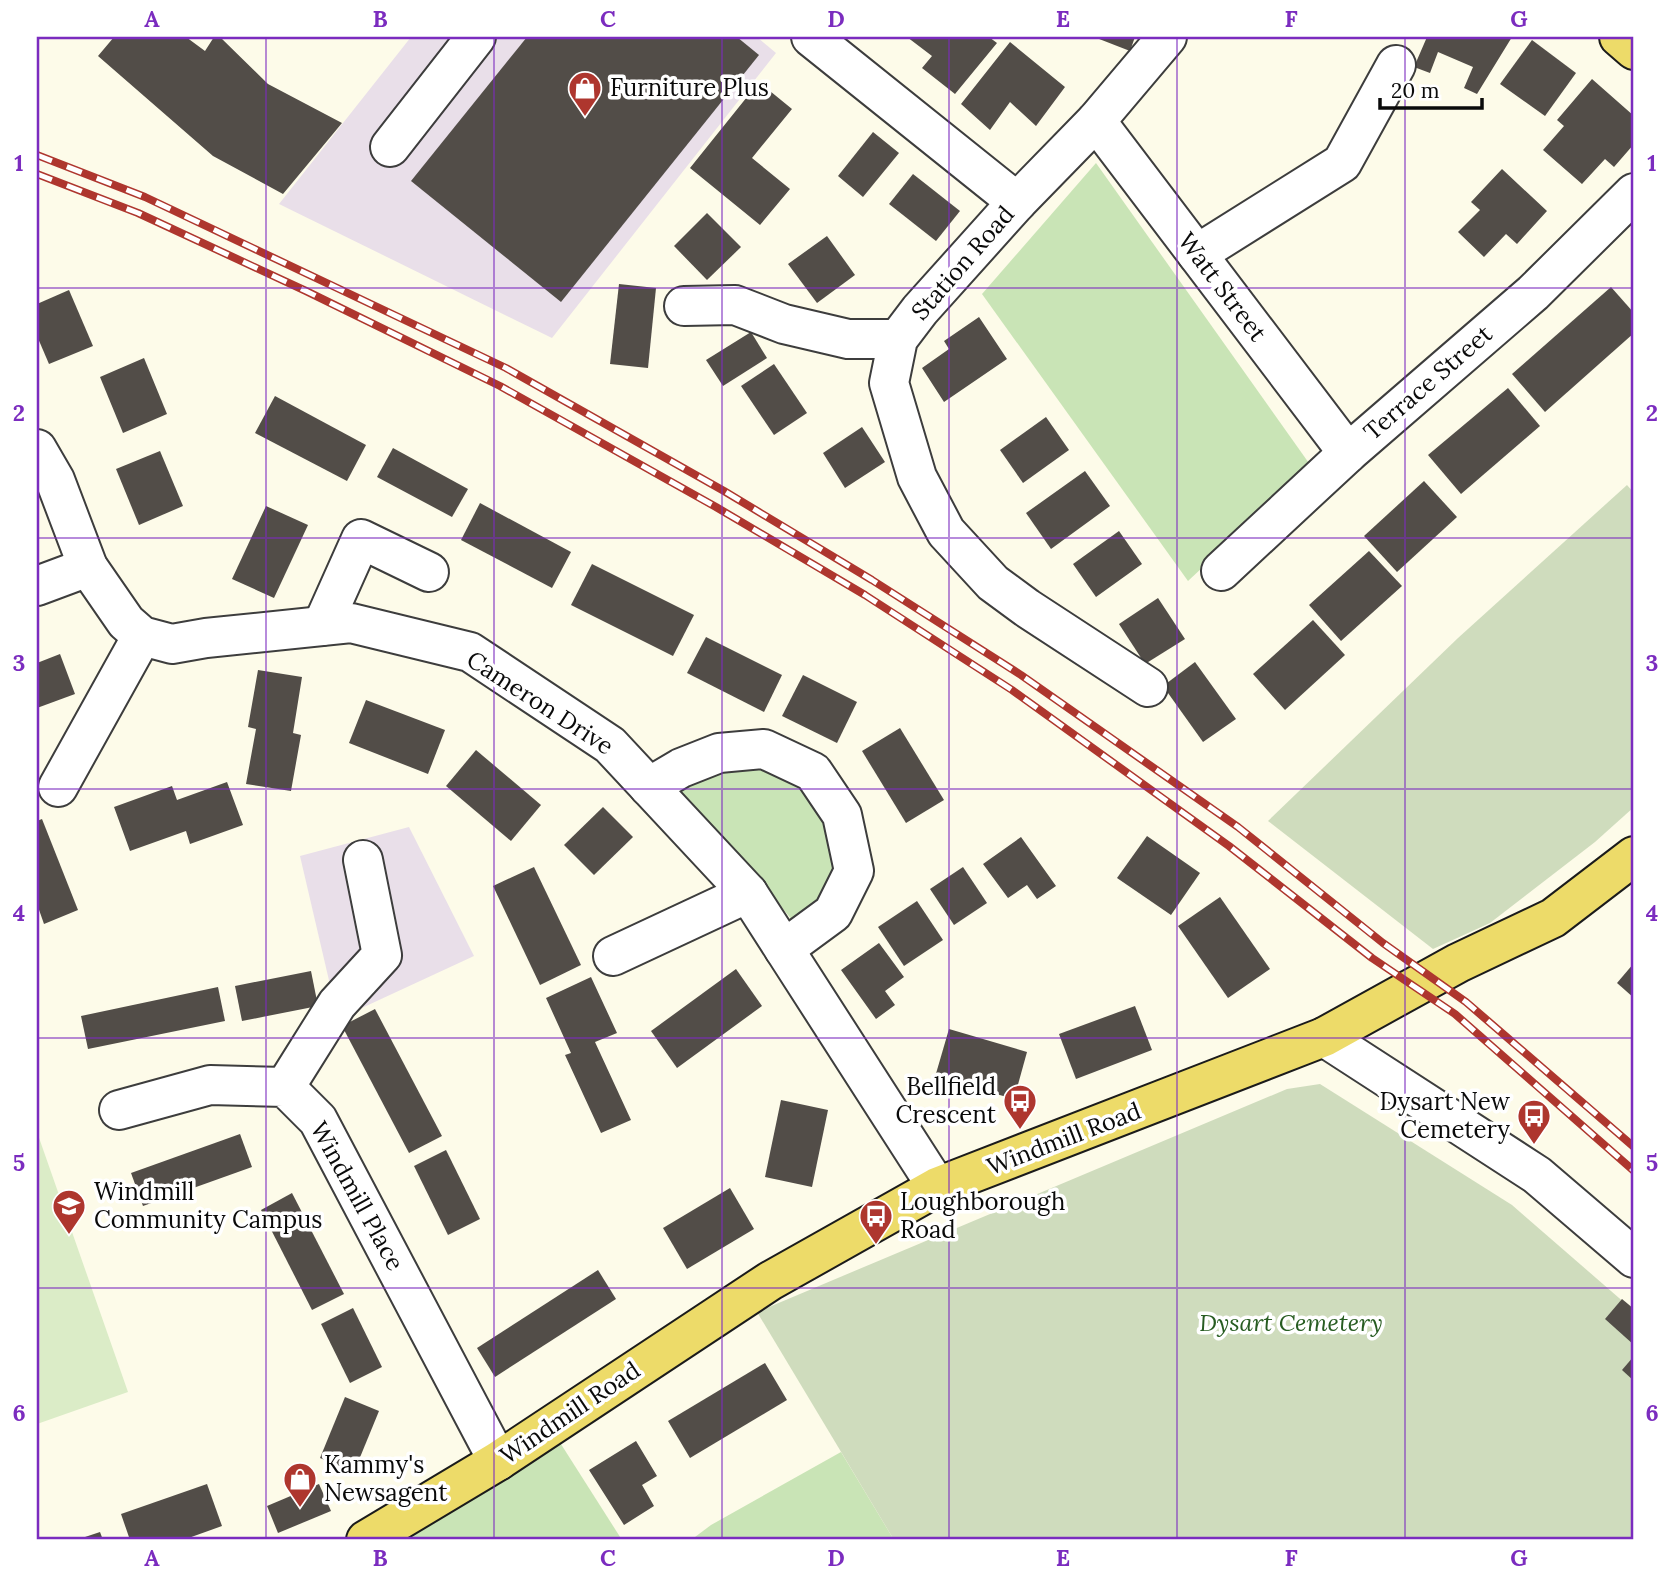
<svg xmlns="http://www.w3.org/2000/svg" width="1671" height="1577" viewBox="0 0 1671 1577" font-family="Lora,serif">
	<rect width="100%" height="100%" fill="#fdfbe9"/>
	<g fill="#e9dfe9">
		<polygon points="411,37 757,37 776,53 552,338 279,204"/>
		<polygon points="409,827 474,956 338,1019 300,856"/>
	</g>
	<g fill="#c9e4b6">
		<polygon points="1096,163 1311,466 1188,581 982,294"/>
		<polygon points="768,761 812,795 824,824 835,875 825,900 796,925 734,848 673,783"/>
		<polygon points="559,1441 622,1540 404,1540"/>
		<polygon points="841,1452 894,1540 691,1540 711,1525"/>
	</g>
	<g fill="#cfdcbd">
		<polygon points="1627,485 1634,493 1634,807 1595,842 1490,923 1433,949 1268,821 1458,638"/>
		<polygon points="1320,1084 1512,1205 1634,1311 1634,1540 894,1540 757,1312 1287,1089"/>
	</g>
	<polygon fill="#dbecc7" points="37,1132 128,1392 37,1424"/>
	<g fill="#524d48">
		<polygon points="114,37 186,37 205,51 214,37 220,37 268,84 342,123 283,194 213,156 98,56"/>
		<polygon points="527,37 737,37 759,55 561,302 411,181"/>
		<polygon points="907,37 989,37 997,43 955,94 922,68 932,56"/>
		<polygon points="1094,37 1135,37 1130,51"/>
		<polygon points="1427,37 1512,37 1477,94 1464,88 1473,67 1438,52 1430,73 1414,67"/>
		<polygon points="1532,40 1576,73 1545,116 1500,84"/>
		<polygon points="1010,42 1065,87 1036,126 1010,102 990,130 961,104"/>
		<polygon points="1592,79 1634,116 1634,144 1614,167 1605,159 1582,184 1543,150 1564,126 1557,120"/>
		<polygon points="759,82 792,109 752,158 790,189 760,225 690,168"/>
		<polygon points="873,132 899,153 863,197 838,176"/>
		<polygon points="1502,169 1547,211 1517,244 1506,234 1484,257 1458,232 1480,210 1471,202"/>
		<polygon points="913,174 960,211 936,241 889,204"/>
		<polygon points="707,213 741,247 707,280 674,246"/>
		<polygon points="827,236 855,275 817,303 788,264"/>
		<polygon points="619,284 656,288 648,368 610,364"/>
		<polygon points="1611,287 1634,313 1634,333 1545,412 1512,374"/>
		<polygon points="69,290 93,346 49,364 37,336 37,304"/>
		<polygon points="979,317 1007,359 944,402 922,368 949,349 944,341"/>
		<polygon points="751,332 767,358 723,386 706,360"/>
		<polygon points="144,358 167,414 123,433 100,377"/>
		<polygon points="774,364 807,413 774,435 741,386"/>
		<polygon points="1508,388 1540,426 1461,494 1428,455"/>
		<polygon points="275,396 366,445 347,481 255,433"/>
		<polygon points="1046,417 1069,450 1023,483 1000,450"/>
		<polygon points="862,427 885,462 845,488 823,453"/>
		<polygon points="393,448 468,489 452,517 377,477"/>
		<polygon points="160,451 183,506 139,525 116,469"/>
		<polygon points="1085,471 1110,506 1051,549 1026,513"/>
		<polygon points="1424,481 1457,517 1397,572 1364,536"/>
		<polygon points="480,503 571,552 552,588 461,540"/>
		<polygon points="266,506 308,525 274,598 232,579"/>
		<polygon points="1119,531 1142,564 1096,597 1073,564"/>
		<polygon points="1369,551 1402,586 1341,641 1309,605"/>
		<polygon points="592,564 694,615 673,656 571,605"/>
		<polygon points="1158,598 1185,639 1145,664 1119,624"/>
		<polygon points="1313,620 1345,655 1285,710 1253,674"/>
		<polygon points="706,637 782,675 764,712 687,673"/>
		<polygon points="60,654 75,694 37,708 37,663"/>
		<polygon points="1195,662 1236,719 1203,742 1163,686"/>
		<polygon points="258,670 302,677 293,733 301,735 291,791 246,784 256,729 248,727"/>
		<polygon points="803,675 857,702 837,743 782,716"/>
		<polygon points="366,700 445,730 428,774 349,743"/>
		<polygon points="900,728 944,800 906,823 862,751"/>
		<polygon points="476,750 541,805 511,841 446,786"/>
		<polygon points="227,782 243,825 190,844 186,831 130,851 114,807 172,786 177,800"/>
		<polygon points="603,807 633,837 594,875 564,845"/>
		<polygon points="42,819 78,910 44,924 37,904 37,821"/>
		<polygon points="1147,836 1200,873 1171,915 1117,878"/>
		<polygon points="1021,837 1056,886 1037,899 1027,885 1008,898 983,864"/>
		<polygon points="534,867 581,965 540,985 493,886"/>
		<polygon points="963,867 987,903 954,925 930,889"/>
		<polygon points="1220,897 1270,969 1228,998 1178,926"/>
		<polygon points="917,901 943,940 904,966 878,927"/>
		<polygon points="879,943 904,977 885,991 895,1005 876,1019 841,970"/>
		<polygon points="1634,963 1634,998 1617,983"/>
		<polygon points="736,969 762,1006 677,1068 651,1031"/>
		<polygon points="311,971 318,1006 242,1021 235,986"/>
		<polygon points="591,977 617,1033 595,1042 631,1120 601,1133 565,1055 571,1053 546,998"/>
		<polygon points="218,987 225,1021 88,1049 81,1016"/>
		<polygon points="1135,1006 1152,1050 1076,1079 1059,1034"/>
		<polygon points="375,1009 442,1136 409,1153 342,1026"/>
		<polygon points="949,1029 1027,1052 1014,1099 935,1077"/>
		<polygon points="781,1100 828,1110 812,1187 765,1177"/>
		<polygon points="240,1134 252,1167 143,1206 131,1173"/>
		<polygon points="446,1150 480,1219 448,1235 414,1166"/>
		<polygon points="730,1188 754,1229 687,1269 663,1228"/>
		<polygon points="292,1193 344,1294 312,1310 261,1210"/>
		<polygon points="598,1270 616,1299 495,1377 477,1348"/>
		<polygon points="1622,1299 1634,1309 1634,1345 1605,1319"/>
		<polygon points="353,1308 382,1367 350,1383 321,1324"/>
		<polygon points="1634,1356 1634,1381 1622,1370"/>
		<polygon points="765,1363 787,1400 690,1458 668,1421"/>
		<polygon points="345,1397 379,1411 354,1472 320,1458"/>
		<polygon points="636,1441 657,1476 642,1485 654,1506 624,1525 589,1470"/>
		<polygon points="207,1484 222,1526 183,1540 130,1540 121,1514"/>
		<polygon points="319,1484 331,1511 278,1533 267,1506"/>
		<polygon points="100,1532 103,1540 76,1540"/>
	</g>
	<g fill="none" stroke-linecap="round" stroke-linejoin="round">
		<defs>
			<g id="minor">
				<polyline points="811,37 1017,202"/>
				<polyline points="1096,121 1348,453"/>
				<polyline points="390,147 476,37"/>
				<polyline points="1197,254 1342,163 1396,65"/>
				<polyline points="684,306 735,305 784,324 848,339 898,339"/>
				<polyline points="37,449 55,480 88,567 126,622 142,636 172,644 206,638 351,623 470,652 610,745 748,893 937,1187"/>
				<polyline points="1221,571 1348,453 1533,293 1634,193"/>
				<polyline points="37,586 88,567"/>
				<polyline points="322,626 361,539 429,572"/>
				<polyline points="1148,687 1027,608 993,583 946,532 917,477 889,383 898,339 920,310 1017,202 1096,121 1167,37"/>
				<polyline points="58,787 142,636"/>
				<polyline points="649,787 681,768 719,753 764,749 813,772 842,815 854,871 833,913 784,949"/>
				<polyline points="613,956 748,893"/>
				<polyline points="1324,1037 1537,1175 1634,1258"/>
				<polyline points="285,1087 337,1004 382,955 363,860"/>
				<polyline points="119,1110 210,1085 285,1087 318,1120 498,1461"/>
			</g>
			<g id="major">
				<polyline points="1619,37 1634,50"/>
				<polyline points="366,1540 498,1461 770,1281 937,1187 1324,1037 1458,963 1553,918 1634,856"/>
			</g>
		</defs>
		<use href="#minor" stroke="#3d3d3d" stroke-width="42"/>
		<use href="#major" stroke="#1b1b1b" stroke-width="42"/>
		<use href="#minor" stroke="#fff" stroke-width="38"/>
		<use href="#major" stroke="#eddb69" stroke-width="38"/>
		<defs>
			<g id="rail">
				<polyline points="37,155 145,197 506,368 724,491 872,580 1021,675 1238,827 1383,943 1466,1002 1634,1147"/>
				<polyline points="37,174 138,213 306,291 500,386 716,507 865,595 1012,690 1229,846 1372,958 1455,1014 1634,1171"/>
			</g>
		</defs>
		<use href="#rail" stroke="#ae362e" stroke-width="8"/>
		<use href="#rail" stroke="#fff" stroke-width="5" stroke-dasharray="16" stroke-linecap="butt"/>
	</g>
	<path fill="none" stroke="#7b2cbf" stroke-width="2" stroke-opacity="0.55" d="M 266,37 L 266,1540M 494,37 L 494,1540M 722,37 L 722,1540M 949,37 L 949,1540M 1177,37 L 1177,1540M 1405,37 L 1405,1540M 37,288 L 1634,288M 37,538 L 1634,538M 37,789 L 1634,789M 37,1038 L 1634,1038M 37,1288 L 1634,1288"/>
	<defs>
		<symbol id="shop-pin" viewBox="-11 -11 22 30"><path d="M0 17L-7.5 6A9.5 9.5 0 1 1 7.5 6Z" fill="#ae362e" stroke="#fff"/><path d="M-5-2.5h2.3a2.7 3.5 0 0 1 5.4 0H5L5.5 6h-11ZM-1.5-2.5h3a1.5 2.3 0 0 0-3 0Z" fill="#fff"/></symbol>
		<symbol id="bus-pin" viewBox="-11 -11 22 30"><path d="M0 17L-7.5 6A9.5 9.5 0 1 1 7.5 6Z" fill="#ae362e" stroke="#fff"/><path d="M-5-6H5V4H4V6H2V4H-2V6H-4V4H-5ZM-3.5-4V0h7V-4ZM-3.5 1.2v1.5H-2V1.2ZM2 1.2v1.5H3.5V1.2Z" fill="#fff"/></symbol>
		<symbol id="school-pin" viewBox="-11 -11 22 30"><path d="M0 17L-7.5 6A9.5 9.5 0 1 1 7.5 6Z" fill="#ae362e" stroke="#fff"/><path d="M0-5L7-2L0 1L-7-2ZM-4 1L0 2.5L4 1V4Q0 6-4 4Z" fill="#fff"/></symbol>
	</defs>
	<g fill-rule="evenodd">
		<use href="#shop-pin" x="566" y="69" width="38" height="52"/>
		<use href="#bus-pin" x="1001" y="1082" width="38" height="52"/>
		<use href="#bus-pin" x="1515" y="1097" width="38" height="52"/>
		<use href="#school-pin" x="50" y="1187" width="38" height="52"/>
		<use href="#bus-pin" x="857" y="1197" width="38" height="52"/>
		<use href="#shop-pin" x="281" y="1460" width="38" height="52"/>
	</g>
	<g text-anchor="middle" stroke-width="7" stroke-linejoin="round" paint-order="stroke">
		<g font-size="24" fill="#0a0a0a" stroke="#fff" text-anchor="start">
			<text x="610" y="96">Furniture Plus</text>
			<text x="996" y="1095" text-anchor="end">Bellfield<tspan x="996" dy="28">Crescent</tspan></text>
			<text x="1510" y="1110" text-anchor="end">Dysart New<tspan x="1510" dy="28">Cemetery</tspan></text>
			<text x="94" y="1200">Windmill<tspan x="94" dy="28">Community Campus</tspan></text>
			<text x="900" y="1210">Loughborough<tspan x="900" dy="28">Road</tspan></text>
			<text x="324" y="1473">Kammy's<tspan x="324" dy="28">Newsagent</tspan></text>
		</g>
		<g font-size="24" fill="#0a0a0a" stroke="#fff">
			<text transform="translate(963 263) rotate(-49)" y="8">Station Road</text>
			<text transform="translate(1222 287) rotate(53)" y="8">Watt Street</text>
			<text transform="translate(1428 383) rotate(-41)" y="8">Terrace Street</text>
			<text transform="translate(540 703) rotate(33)" y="8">Cameron Drive</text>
			<text transform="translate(1064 1139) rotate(-21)" y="8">Windmill Road</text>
			<text transform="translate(357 1196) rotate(61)" y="8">Windmill Place</text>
			<text transform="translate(570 1413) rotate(-34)" y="8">Windmill Road</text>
		</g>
		<g font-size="24" font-style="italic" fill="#275c21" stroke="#fff">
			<text x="1291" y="1331">Dysart Cemetery</text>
		</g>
	</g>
	<rect width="1671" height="1577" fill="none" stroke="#ffffff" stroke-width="77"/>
	<path d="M1380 98v10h102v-10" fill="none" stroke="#0a0a0a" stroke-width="3.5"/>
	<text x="1391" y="98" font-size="21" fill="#0a0a0a" stroke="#ffffff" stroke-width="5" paint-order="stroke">20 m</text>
	<rect x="38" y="38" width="1594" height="1500" fill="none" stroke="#7b2cbf" stroke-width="2.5"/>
	<g font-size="23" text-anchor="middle" font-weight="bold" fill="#7b2cbf">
		<text x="152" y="27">A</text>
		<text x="380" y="27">B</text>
		<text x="608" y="27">C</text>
		<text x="836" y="27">D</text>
		<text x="1063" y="27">E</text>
		<text x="1291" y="27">F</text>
		<text x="1519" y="27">G</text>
		<text x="19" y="171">1</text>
		<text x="1652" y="171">1</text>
		<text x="19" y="421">2</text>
		<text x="1652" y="421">2</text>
		<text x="19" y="671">3</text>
		<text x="1652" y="671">3</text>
		<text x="19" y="921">4</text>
		<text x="1652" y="921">4</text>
		<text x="19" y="1171">5</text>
		<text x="1652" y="1171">5</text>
		<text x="19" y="1421">6</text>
		<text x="1652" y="1421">6</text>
		<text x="152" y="1566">A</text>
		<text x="380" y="1566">B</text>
		<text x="608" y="1566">C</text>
		<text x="836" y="1566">D</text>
		<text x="1063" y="1566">E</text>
		<text x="1291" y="1566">F</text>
		<text x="1519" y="1566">G</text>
	</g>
</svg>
